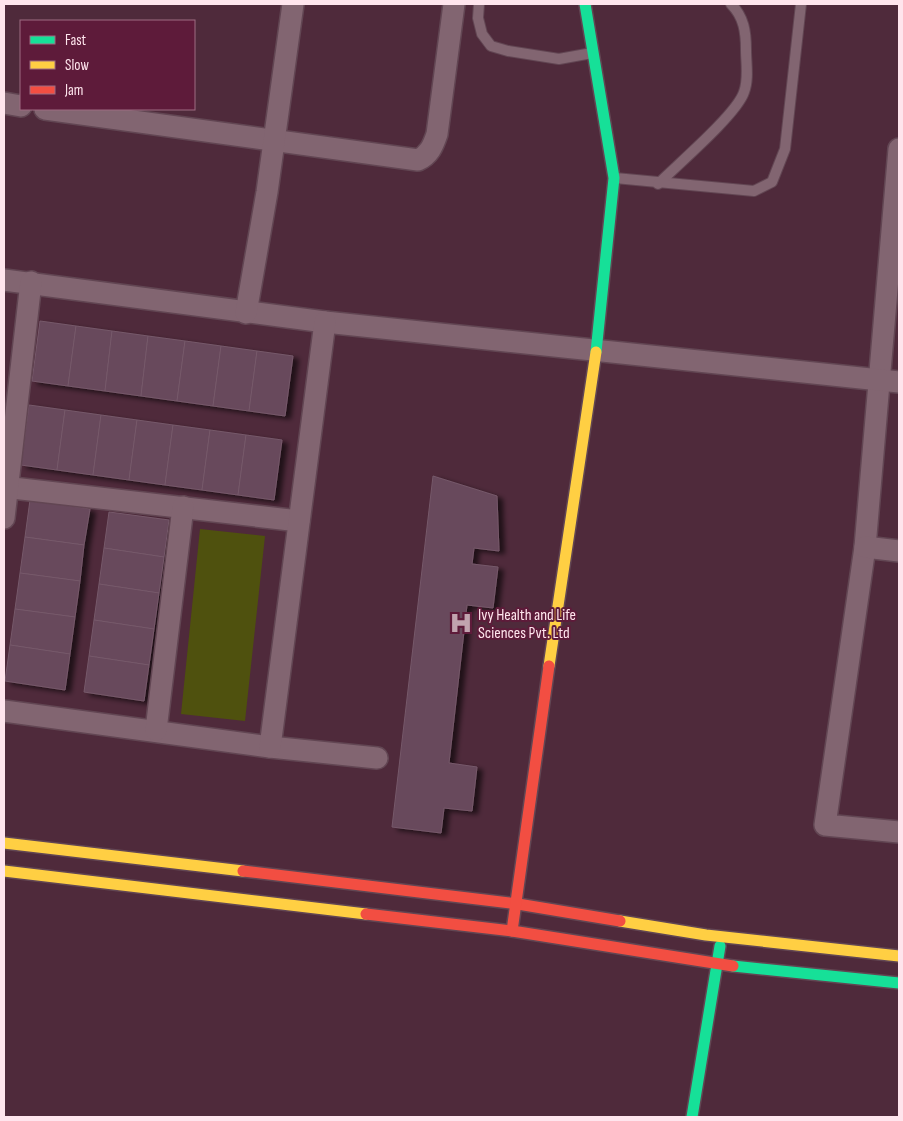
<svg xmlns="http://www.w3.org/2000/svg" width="903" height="1121" viewBox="0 0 903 1121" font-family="'Sofia Sans Condensed',sans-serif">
	<defs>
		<filter id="shadow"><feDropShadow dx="5.5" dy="3" stdDeviation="2.5" flood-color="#0009"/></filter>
	</defs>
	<rect width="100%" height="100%" fill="#4f2a3b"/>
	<polygon fill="#4f510e" points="200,529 265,536 245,721 181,714"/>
	<g fill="#67485b" stroke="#76596a" filter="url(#shadow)">
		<polygon points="40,321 76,326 68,386 32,381"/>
		<polygon points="76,326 112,331 105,391 68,386"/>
		<polygon points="112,331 148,336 141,396 105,391"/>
		<polygon points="148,336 185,341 177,401 141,396"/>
		<polygon points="185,341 221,346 213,406 177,401"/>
		<polygon points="221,346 257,351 249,411 213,406"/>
		<polygon points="257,351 293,356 285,416 249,411"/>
		<polygon points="29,405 65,410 57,470 21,465"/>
		<polygon points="65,410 101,415 93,475 57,470"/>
		<polygon points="101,415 137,420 129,480 93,475"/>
		<polygon points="137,420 173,425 165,485 129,480"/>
		<polygon points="173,425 210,430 202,490 165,485"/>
		<polygon points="210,430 246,435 238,495 202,490"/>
		<polygon points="246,435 282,440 274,500 238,495"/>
		<polygon points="433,476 497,496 499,551 474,548 472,564 498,567 493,608 467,605 449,763 477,767 472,811 444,808 441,833 392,827"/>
		<polygon points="30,500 90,509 84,545 25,537"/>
		<polygon points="109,512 169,520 164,557 104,548"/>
		<polygon points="25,537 84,545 80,581 20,573"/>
		<polygon points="104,548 164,557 159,593 99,584"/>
		<polygon points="20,573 80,581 75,617 15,609"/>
		<polygon points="99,584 159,593 154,629 94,620"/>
		<polygon points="15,609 75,617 70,654 10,645"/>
		<polygon points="94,620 154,629 149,665 89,656"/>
		<polygon points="10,645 70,654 65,690 5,681"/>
		<polygon points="89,656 149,665 144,701 84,692"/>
	</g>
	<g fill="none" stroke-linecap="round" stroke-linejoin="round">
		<defs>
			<g id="lane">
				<polyline points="479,4 478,18 482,34 491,46 508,51 559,59 592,53"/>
				<polyline points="615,178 754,191 772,182 785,149 801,4"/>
				<path d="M 658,184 C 677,165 737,114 744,92 C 749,79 746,63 746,50 C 746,32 744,17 731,4"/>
			</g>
			<g id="street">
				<polyline points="4,103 21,106"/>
				<path d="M 45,109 L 418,160 C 429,155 433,146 437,134 L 454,4"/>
				<polyline points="899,149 865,547 825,825 899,832"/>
				<polyline points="4,280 325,322 899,382"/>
				<polyline points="246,313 267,192 293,4"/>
				<polyline points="4,487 299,521"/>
				<polyline points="4,518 31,282"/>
				<polyline points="865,547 899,551"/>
				<polyline points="4,711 270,747 377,758"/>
				<polyline points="156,730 183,507"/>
				<polyline points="270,747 325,322"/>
			</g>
			<g id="fast">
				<polyline points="585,4 614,178 596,352"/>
				<polyline points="733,966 899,983"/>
				<polyline points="692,1117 720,946"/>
			</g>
			<g id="slow">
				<polyline points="549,666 596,352"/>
				<polyline points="4,843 243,871"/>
				<polyline points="4,871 366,914"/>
				<polyline points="620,921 706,935 899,956"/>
			</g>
			<g id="jam">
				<polyline points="243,871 518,904 620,921"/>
				<polyline points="366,914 512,931 733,966"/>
				<polyline points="512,931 549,666"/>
			</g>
		</defs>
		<use href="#lane" stroke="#624653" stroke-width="12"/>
		<use href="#street" stroke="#624653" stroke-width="24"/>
		<use href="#fast" stroke="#624653" stroke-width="14"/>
		<use href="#slow" stroke="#624653" stroke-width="14"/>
		<use href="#jam" stroke="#624653" stroke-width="14"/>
		<use href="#lane" stroke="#826571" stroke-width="10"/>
		<use href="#street" stroke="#826571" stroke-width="21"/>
		<use href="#fast" stroke="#16e098" stroke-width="11"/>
		<use href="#slow" stroke="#ffcf43" stroke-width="11"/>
		<use href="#jam" stroke="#f24e42" stroke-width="11"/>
	</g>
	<defs>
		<symbol id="hospital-bare" viewBox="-9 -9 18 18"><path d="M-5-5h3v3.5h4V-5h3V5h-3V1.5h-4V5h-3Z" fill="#c1a4af" stroke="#5e1b3a" stroke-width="2.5" paint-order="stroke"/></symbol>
	</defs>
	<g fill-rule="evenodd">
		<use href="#hospital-bare" x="445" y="607" width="32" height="32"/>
	</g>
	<g text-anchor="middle" stroke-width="4" stroke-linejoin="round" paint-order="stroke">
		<g font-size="16" fill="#ffe5ed" stroke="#5e1b3a" text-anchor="start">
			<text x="478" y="620">Ivy Health and Life<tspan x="478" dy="18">Sciences Pvt. Ltd</tspan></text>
		</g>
	</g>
	<rect width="903" height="1121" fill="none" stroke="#ffe5ed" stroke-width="10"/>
	<rect x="20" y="20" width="175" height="90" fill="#5e1b3a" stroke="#9e6c82"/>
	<rect x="30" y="36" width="25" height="8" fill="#16e098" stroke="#9e6c82"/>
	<text x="65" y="45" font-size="15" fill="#ffe5ed">Fast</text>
	<rect x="30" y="61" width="25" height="8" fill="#ffcf43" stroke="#9e6c82"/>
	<text x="65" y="70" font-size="15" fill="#ffe5ed">Slow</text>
	<rect x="30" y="86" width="25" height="8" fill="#f24e42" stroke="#9e6c82"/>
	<text x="65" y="95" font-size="15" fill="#ffe5ed">Jam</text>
</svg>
